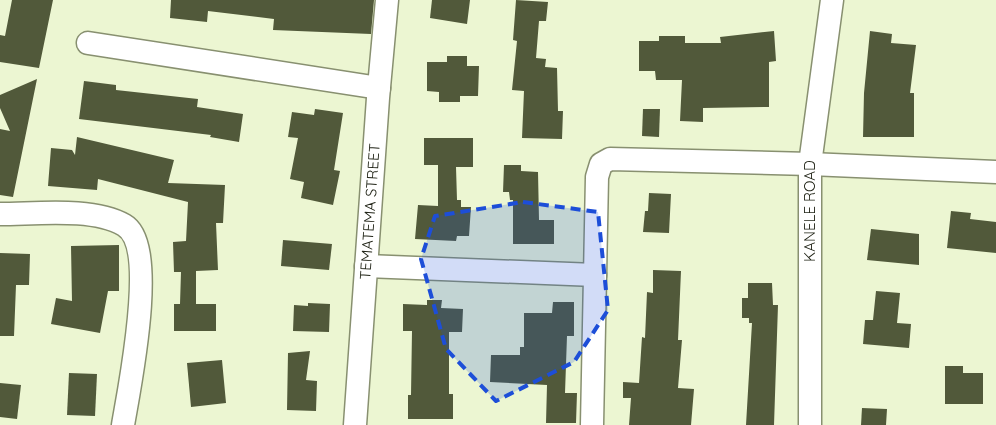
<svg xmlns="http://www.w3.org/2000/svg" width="996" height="425" viewBox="0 0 996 425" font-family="Quicksand,sans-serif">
	<rect width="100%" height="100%" fill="#ecf6d2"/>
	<g fill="#51593a">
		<polygon points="12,0 53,0 39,68 0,62 0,35 5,36"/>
		<polygon points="171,0 374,0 371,34 273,30 274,19 208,11 207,22 170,18"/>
		<polygon points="432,0 470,0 467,24 430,18"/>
		<polygon points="516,0 548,2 546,21 539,21 536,58 546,59 545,67 557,68 558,111 563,111 562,139 522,138 524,91 512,90 517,41 513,40"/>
		<polygon points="774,31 776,61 769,62 769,107 703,108 703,122 680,121 682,80 656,80 655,71 639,71 639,41 659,41 659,36 685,36 685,43 721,43 720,37"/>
		<polygon points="870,31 892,34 891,43 916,45 910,93 914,93 914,137 863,137 864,93"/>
		<polygon points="447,56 467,56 467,66 479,66 478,96 460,96 460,102 439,102 439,92 427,91 427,62 447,62"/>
		<polygon points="37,79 13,197 0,195 0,129 10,131 0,108 0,95"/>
		<polygon points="84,81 116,85 116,90 198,99 197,107 243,114 239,142 210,137 211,135 79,119"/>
		<polygon points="315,109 343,113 334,170 340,171 333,205 301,198 304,182 290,179 298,138 288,137 292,112 314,115"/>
		<polygon points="643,109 660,109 659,137 642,136"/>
		<polygon points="77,137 174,160 168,183 225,185 223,223 216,223 218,270 196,271 196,304 216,304 216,331 174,331 174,304 180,304 181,272 174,272 173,242 186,241 188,202 98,179 97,190 48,186 51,148 72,150 75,155"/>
		<polygon points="424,138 473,138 473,167 456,167 457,200 461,200 461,207 471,207 469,236 457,236 456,241 415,239 418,205 438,206 438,165 424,165"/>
		<polygon points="504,165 521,165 521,171 538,172 539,220 554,220 554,244 513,244 513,200 510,200 509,192 503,192"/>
		<polygon points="649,193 671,194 669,233 643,232 645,211 648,211"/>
		<polygon points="951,211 971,213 970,219 996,222 996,253 947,248"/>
		<polygon points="871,229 919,234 919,265 867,260"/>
		<polygon points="283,240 332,244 329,270 281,266"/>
		<polygon points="119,245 119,291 108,291 100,333 51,324 56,298 72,301 71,246"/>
		<polygon points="0,253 30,254 29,285 16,285 14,336 0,336"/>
		<polygon points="653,270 681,271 678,340 682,340 678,388 694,389 691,425 629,425 631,398 623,398 623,382 639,383 642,337 645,338 647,292 653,293"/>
		<polygon points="748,283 772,283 773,305 778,305 774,425 746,425 752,323 749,323 749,318 742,318 742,298 748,298"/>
		<polygon points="876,291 900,293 897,323 911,324 909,348 863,344 865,320 873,320"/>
		<polygon points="427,300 442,300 441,308 463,309 462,332 449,332 449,394 453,394 453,419 408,419 408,395 411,395 412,331 403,331 403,304 427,305"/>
		<polygon points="553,302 574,302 574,336 567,336 565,393 577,393 576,423 546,423 547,385 490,382 491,355 520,355 520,347 524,347 524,313 552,313"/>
		<polygon points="308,303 330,304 329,332 293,331 294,305 308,306"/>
		<polygon points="310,351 306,380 317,381 316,411 287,410 288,353"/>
		<polygon points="222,360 226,403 191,407 187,363"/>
		<polygon points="945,366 963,366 963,373 983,373 983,404 945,404"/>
		<polygon points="69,373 97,374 95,416 67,415"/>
		<polygon points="0,383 21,385 17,419 0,417"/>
		<polygon points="862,408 887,409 886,425 861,425"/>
	</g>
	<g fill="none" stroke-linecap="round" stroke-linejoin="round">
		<defs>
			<g id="street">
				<polyline points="88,43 379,88"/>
				<path d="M 0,214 C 36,214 93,207 124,225 C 159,245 129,389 123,425"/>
				<polyline points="366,266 595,275"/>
				<path id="s1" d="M 355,425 L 378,98 L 387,0"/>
				<polyline points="592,425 597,177 601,164 610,159 810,164 996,172"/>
				<path id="s2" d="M 810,425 L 810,164 L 832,0"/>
			</g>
		</defs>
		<use href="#street" stroke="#889070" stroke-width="25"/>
		<use href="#street" stroke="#fff" stroke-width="22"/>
	</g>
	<path fill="#1d4ed8" fill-opacity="0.2" stroke="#1d4ed8" stroke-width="4" stroke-dasharray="10 6" stroke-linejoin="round" d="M 523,202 L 598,212 L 608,310 L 574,362 L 496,401 L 446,349 L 421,259 L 435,216 Z"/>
	<g text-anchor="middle" stroke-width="5" stroke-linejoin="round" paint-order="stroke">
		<g font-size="15" fill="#212417" stroke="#ecf6d2">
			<text dy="5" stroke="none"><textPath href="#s1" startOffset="214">TEMATEMA STREET</textPath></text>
			<text dy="5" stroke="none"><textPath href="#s2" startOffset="214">KANELE ROAD</textPath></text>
		</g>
	</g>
</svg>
